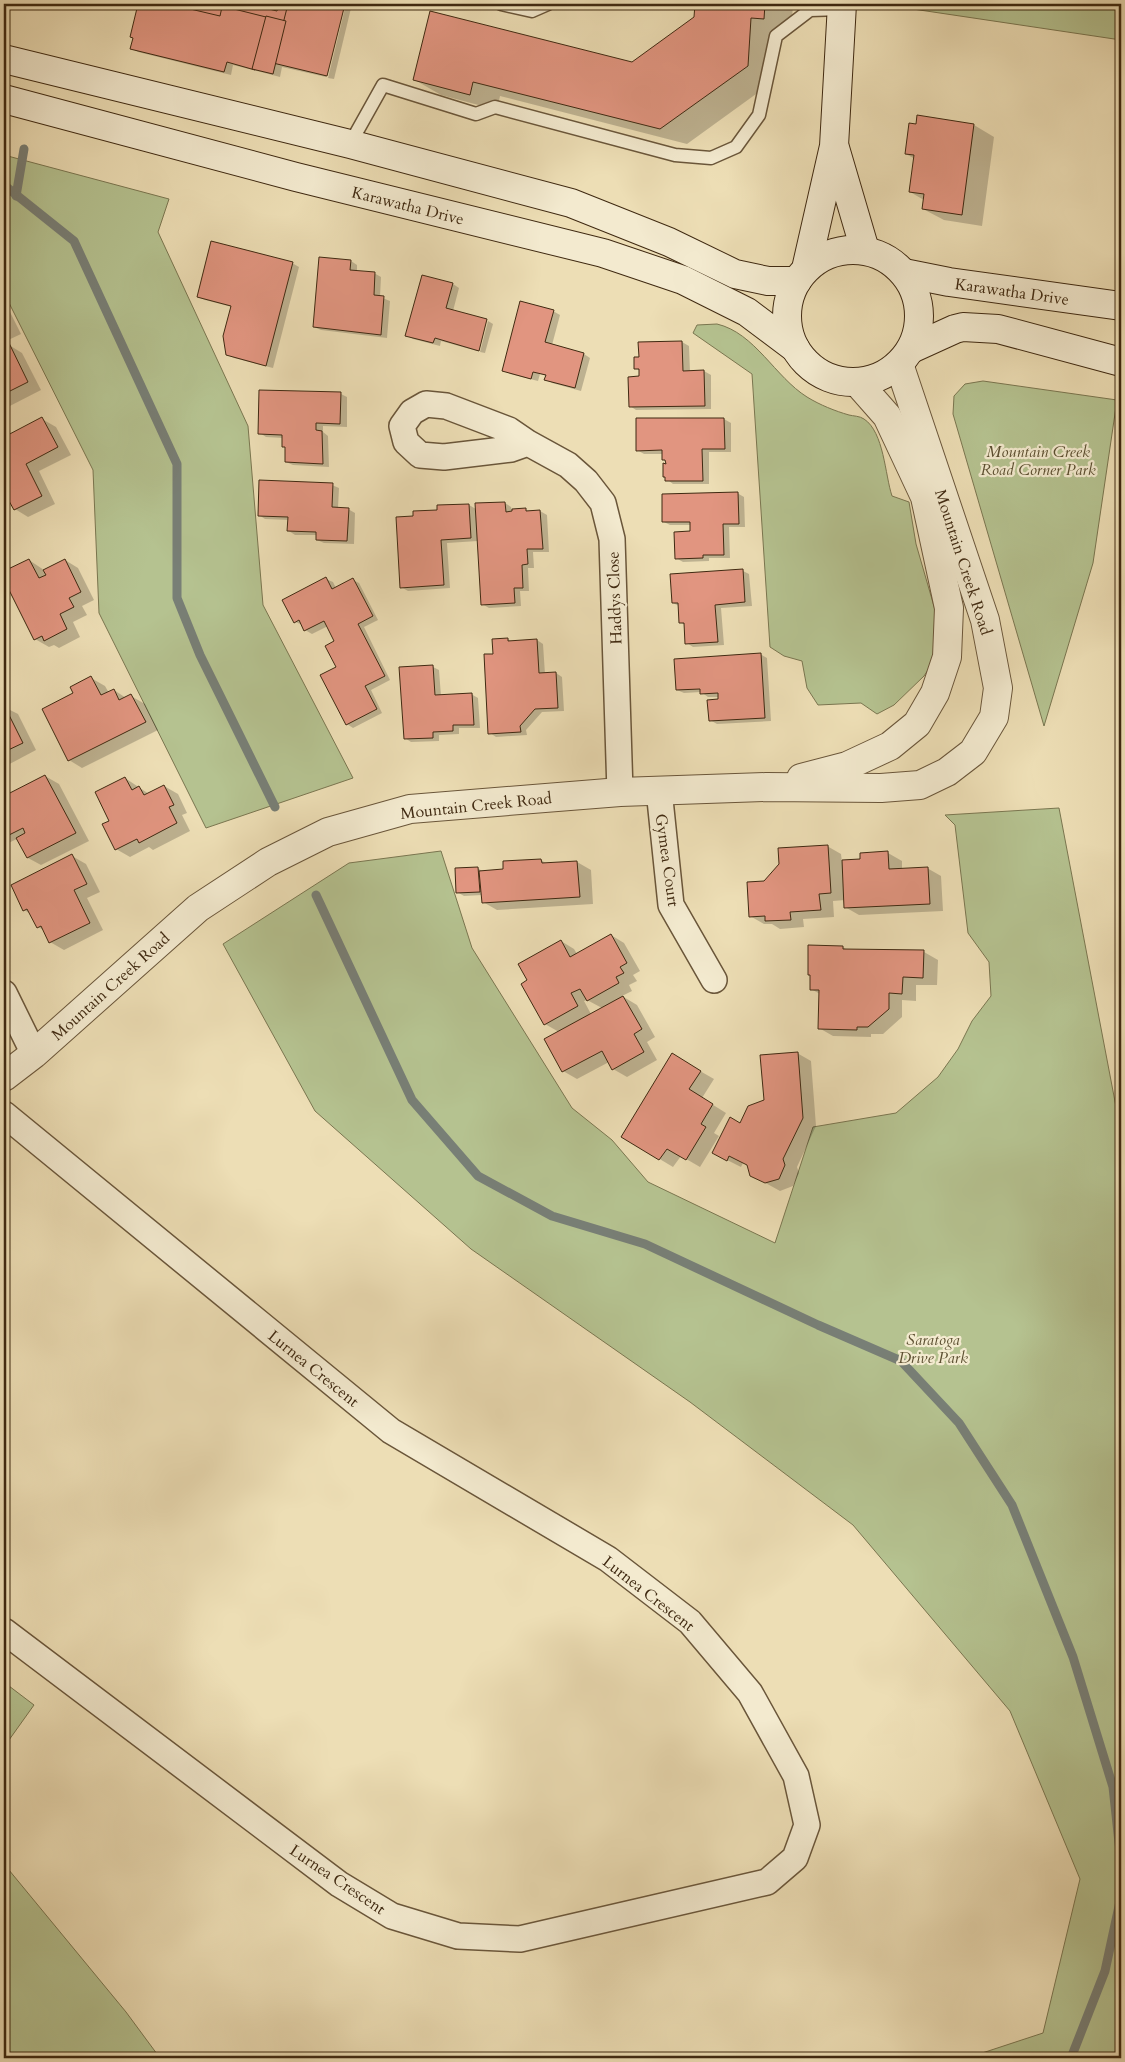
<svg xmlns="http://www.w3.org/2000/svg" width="1125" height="2062" viewBox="0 0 1125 2062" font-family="Cardo,serif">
	<rect width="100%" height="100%" fill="#eddeb5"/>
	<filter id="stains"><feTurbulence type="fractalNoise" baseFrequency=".004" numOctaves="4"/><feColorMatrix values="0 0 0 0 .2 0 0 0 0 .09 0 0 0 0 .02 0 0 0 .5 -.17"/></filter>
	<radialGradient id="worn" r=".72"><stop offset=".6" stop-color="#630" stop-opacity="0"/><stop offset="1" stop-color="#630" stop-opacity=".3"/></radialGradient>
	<g fill="#b5c290" stroke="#7a7650">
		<polygon points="886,4 1121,4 1121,40 886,5"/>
		<polygon points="4,155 169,199 158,232 248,426 263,605 353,778 206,828 99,613 93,470 4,293"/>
		<path d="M 717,324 C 755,333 775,377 807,397 C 820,405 835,411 849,415 C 853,416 860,416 864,419 C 884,432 885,475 892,496 L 909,502 L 916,544 L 940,627 L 934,661 L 924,676 L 894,705 L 877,714 L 861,703 L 818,705 L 807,688 L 802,661 L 784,656 L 770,647 L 752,374 L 693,333 L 697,325 Z"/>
		<polygon points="983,381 1117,400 1093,563 1044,726 953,414 954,396 965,384"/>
		<polygon points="1059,808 1121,1133 1121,2058 967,2058 1043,2033 1080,1879 1010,1711 853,1525 690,1402 471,1249 315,1111 223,944 349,863 441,851 472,948 572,1108 612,1140 648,1182 775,1243 813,1127 896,1113 938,1077 958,1049 972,1021 991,996 989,962 968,933 955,825 945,815"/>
		<polygon points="9,1686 34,1705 4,1747 4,1693"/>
		<polygon points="4,1864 126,2012 160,2058 4,2058"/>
	</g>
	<g fill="#0003" fill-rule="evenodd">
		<polygon points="140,4 203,4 220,8 221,4 244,4 278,12 280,4 344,4 326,77 282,67 280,77 233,65 231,75 138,52 132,48 134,38 131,37"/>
		<polygon points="346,4 352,4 334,79 328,78"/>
		<polygon points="697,4 793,4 791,34 778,33 774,81 687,144 500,96 497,110 441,95 415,80 632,64 696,17"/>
		<polygon points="974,125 994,137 982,226 944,220 923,209 924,200 910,192 915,159 906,154"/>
		<polygon points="351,261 357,265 357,272 374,273 381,277 380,297 390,301 387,338 321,330 314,327"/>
		<polygon points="292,263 299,267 273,368 234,358 227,354 232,307 205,300 198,297"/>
		<polygon points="453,284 459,288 453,311 486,320 477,351 441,341 440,346 413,339 407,335"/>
		<polygon points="4,300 21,334 4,342"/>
		<polygon points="553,311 560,315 552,345 584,354 590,358 581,391 552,383 546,379 547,376 540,374 538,381 510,374 504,370"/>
		<polygon points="488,321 493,324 485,353 480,352"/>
		<polygon points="682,342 689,346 690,372 704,371 711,375 711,409 636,410 630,406 641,378 640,371 636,368 640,358 640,343"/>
		<polygon points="9,345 22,353 41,390 4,409 4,347"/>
		<polygon points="341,394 347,397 347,427 323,426 323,432 328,436 329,467 293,465 286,462 286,448 283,446 283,438 266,437 260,433"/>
		<polygon points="42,419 56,427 71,455 39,471 55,504 28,517 15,509 10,500 4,496 4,424 10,435"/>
		<polygon points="724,419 731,423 731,452 709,452 709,484 673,484 664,477 667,465 664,454 644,454 637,450 637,420"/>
		<polygon points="332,485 339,488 338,508 348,509 355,513 354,544 324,543 317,540 318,535 295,535 289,531 289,520 265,519 259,515"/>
		<polygon points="737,493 744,497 745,527 729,527 730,558 709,558 709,561 683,562 676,558 691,533 691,525 670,525 664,522"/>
		<polygon points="505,503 511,507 512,510 540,511 547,515 549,552 533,552 534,568 528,568 529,591 520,591 521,606 489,608 482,604 478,541 447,543 450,588 408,591 401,587 415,517 438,511 438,507 469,505 476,509"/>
		<polygon points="29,560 44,570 65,560 78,568 94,600 82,606 87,615 73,622 80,637 59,648 54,645 49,647 35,639 4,577 4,573"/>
		<polygon points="743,571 749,574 752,606 721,608 724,645 693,647 687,643 685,625 680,622 679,606 673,603"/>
		<polygon points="326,579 333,582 336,588 353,580 359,583 378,620 364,627 390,680 371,690 382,713 353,728 347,724 338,668 336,642 328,626 312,634 305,630 303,625 295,622"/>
		<polygon points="508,639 512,642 537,640 543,644 545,674 556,673 562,677 564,711 542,712 526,730 527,735 496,737 490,733 494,655"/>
		<polygon points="760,654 767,658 771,721 717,724 710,720 720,700 719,697 708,697 701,692 684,693 677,690"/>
		<polygon points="433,667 439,670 441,696 471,694 478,698 480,728 459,728 459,734 439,735 439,741 411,742 405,738"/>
		<polygon points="91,678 105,686 109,693 114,690 126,698 131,696 145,704 158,730 82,768 69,760 75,694"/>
		<polygon points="4,707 18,714 36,750 4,767"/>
		<polygon points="45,776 59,784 89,841 41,865 28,858 17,839 4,845 4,788 8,796"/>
		<polygon points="125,778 149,794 164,786 178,794 187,813 182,815 190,831 153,850 149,847 130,857 116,849 111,821"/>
		<polygon points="827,846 841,854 842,862 862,860 888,853 902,861 902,869 927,868 941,876 943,911 859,915 845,907 845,900 833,901 834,917 803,919 804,927 780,929 772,924 764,924 750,916 765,882"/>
		<polygon points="72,856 86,864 100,892 87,898 103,930 64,950 50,942 45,931 38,927 31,914 24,910"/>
		<polygon points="541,860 547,864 577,862 591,870 593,904 497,910 483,902 482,895 464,896 457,892 478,868 483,872 505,870"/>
		<path d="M 611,935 L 624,943 L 640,971 L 633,975 L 637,981 L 629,985 L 632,991 L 622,996 L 637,1005 L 655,1037 L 647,1042 L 657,1060 L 627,1077 L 613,1069 L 609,1062 L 577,1079 L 563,1071 L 559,1032 L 545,1024 L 529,981 L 561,941 L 574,949 L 577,954 ZM 587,1000 L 602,1008 L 591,1014 L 584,1001 Z"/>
		<polygon points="809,946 843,947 847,950 924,952 938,960 937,985 916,985 916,1001 902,1000 902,1017 883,1034 871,1034 871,1037 833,1036 819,1028 820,994 811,989"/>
		<polygon points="797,1053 811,1061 816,1126 797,1167 799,1173 793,1186 780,1191 751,1175 748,1166 743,1163 741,1167 727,1160 741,1124 765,1101"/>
		<polygon points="686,1063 714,1079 702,1098 726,1113 714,1133 719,1136 700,1167 681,1156 673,1167 623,1137"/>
	</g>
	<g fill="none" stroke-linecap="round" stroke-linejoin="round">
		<g stroke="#787f76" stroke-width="9">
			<polyline points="4,185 74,241 177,464 177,598 200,655 275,807"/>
			<polyline points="16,196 24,149"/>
			<polyline points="316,895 412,1100 478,1176 552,1216 645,1244 818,1325 901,1361 959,1423 1012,1505 1073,1657 1113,1787 1121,1861"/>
			<polyline points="1071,2058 1105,1971 1121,1897"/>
		</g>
	</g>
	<g fill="#e19580" stroke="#3f2911">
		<polygon points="138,4 183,4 217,12 219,4 226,4 269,15 255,70 227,62 224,72 130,49 133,38 130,37"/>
		<polygon points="169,4 208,4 222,7 220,16"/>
		<polygon points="223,4 249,4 277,11 279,4 290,4 286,22 222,6"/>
		<polygon points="288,4 345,4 327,76 273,63"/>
		<polygon points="695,4 765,4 764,19 751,18 748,66 660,129 473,82 470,95 413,80 430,11 632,62 694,17"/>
		<polygon points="266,16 286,21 273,74 252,69"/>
		<polygon points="917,115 974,124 962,215 922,209 924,194 909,192 914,155 905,154 909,123 916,124"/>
		<polygon points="211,241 293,262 266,366 226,355 223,336 231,306 197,297"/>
		<polygon points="319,257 351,260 350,270 375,272 374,295 384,296 381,335 313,327"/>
		<polygon points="422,275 453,283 446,308 487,319 479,351 435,338 433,343 405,336"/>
		<polygon points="520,301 554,310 545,342 584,353 575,388 544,380 546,375 533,372 531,379 502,371"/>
		<polygon points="682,341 683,371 704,370 705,406 629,407 628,377 639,376 639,369 634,369 634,357 639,357 638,342"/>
		<polygon points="9,343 28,382 4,394 4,346"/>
		<polygon points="259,390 341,392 340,424 316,423 316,430 322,431 323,464 285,462 285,447 282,447 282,435 258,434"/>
		<polygon points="42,417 58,447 26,464 42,496 14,510 4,492 4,437"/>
		<polygon points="636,418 724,418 725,449 702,449 703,481 665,481 665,477 663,477 663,463 666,464 665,460 662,460 662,450 636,451"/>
		<polygon points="259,480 333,483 332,507 349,508 347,541 316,540 316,532 287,531 288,517 258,516"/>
		<polygon points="738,492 739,524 723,524 724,555 703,555 703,558 675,559 674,532 690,531 690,522 662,522 662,494"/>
		<polygon points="505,502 506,512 512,511 512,509 526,508 526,511 540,510 543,549 527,549 528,564 522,565 523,588 514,588 515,603 481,605 475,503"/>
		<polygon points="469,504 471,538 441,540 444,585 400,588 396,517 413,516 413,511 437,510 437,505"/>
		<polygon points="29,559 39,578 46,575 43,570 65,559 81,592 69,598 74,607 60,614 67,629 44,641 42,636 34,640 4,580 4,571"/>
		<polygon points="743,569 745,602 715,605 718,642 685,644 684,623 679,623 678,603 672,603 670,574"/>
		<polygon points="326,577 332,589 353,578 373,616 358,624 385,676 365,686 377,709 346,725 320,675 336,667 325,646 334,641 324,621 304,631 299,620 294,623 282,600"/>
		<polygon points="508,638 508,641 537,639 539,673 556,672 558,708 535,709 520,726 521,732 488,734 484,654 493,654 492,639"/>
		<polygon points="761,653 765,718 709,721 707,700 718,699 718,693 700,694 700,689 676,690 674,659"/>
		<polygon points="433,665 435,695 472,693 474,725 453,725 453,731 433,732 433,738 404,739 399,667"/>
		<polygon points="91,676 101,695 114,689 119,700 131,694 146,722 68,761 42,709 73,693 70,687"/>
		<polygon points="4,705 23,743 4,752"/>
		<polygon points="45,775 76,833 27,858 16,838 25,833 23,828 9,835 6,829 4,831 4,796"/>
		<polygon points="125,777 132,790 139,786 144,795 164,785 174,805 169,807 177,823 139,843 137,839 115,850 102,824 109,821 95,792"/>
		<polygon points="828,845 831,893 819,894 821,910 790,912 791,920 765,921 765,916 749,917 747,882 764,881 779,864 778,848"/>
		<polygon points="888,851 889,869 928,867 930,904 844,908 842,860 860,859 860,853"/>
		<polygon points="72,854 87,884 74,890 90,923 49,943 41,926 37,928 27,909 23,911 11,885"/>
		<polygon points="541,859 542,863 577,861 580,897 482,903 479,871 503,869 503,861"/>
		<polygon points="478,867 480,892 456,893 455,868"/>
		<polygon points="611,934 627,963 620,967 624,973 616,977 619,983 587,1001 580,989 571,993 578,1006 544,1025 521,984 527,980 518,964 561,940 570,957"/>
		<polygon points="808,945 843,946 843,949 924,950 923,978 903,977 902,994 889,993 889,1009 868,1027 857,1027 857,1030 818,1029 819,990 810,990 810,975 808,975"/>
		<polygon points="623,996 642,1029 634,1034 644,1052 612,1070 602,1051 562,1072 544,1039"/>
		<polygon points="798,1052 803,1118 783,1159 785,1165 779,1179 765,1183 750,1176 747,1165 729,1156 727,1161 712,1153 730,1117 740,1123 748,1106 764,1100 760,1055"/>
		<polygon points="672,1053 701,1071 689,1089 713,1104 701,1124 706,1127 686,1160 667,1149 659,1160 621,1137"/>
	</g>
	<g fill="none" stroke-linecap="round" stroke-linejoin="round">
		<defs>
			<g id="service">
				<polyline points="501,4 532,11 548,4"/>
				<polyline points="350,144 383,85 476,114 495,107 675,155 711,158 736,147 759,115 776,36 810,10 842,9"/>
			</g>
			<g id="minor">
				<polyline points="528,443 511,449 444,457 420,455 406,442 402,426 412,412 426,404 446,406 509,430 528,443 568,465 586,481 603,503 612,539 620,792"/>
				<polyline points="659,790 671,905 714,980"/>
				<polyline points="4,993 34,1054"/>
				<polyline points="4,1114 391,1431 608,1559 690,1622 750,1693 796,1776 807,1825 795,1858 767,1882 520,1939 458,1936 392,1916 339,1884 4,1631"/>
			</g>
			<g id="tertiary">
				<polyline points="801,778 847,766 890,746 917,724 935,693 947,657 949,608 925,497 887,416 857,382"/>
				<polyline points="4,1077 34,1054 198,908 268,862 328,832 410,809 620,792 766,787 881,788 920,785 947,772 973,752 994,717 998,688 985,620 899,364"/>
			</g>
			<g id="secondary">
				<polyline points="4,59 350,144 571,203 669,242 735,274 768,281 797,281"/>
				<polyline points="4,99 296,177 603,253 683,280 747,312 795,348"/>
				<polyline points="835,148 865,250"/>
				<circle cx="853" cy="316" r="66"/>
				<polyline points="806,269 834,146 842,4"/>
				<polyline points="904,273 949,282 1121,306"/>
				<polyline points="911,349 955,329 963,327 998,329 1121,362"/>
			</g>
		</defs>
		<use href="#service" stroke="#6a563a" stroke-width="15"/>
		<use href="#minor" stroke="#6a563a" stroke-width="28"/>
		<use href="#tertiary" stroke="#6a563a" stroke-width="30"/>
		<use href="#secondary" stroke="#3f2911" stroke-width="30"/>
		<use href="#service" stroke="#f3eacf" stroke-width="12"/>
		<use href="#minor" stroke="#f3eacf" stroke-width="25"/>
		<use href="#tertiary" stroke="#f3eacf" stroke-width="28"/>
		<use href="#secondary" stroke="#f3eacf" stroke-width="28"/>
	</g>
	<g text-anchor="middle" stroke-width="4.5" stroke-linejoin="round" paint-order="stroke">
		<g font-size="16" fill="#3f2911" stroke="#f3eacf">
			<text transform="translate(408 205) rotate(14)" y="6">Karawatha Drive</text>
			<text transform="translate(1012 291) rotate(8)" y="6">Karawatha Drive</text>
			<text transform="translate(964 562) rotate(72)" y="6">Mountain Creek Road</text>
			<text transform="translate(614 598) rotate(-92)" y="6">Haddys Close</text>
			<text transform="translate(476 805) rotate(-6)" y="6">Mountain Creek Road</text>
			<text transform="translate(668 860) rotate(82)" y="6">Gymea Court</text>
			<text transform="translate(110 986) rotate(-42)" y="6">Mountain Creek Road</text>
			<text transform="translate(314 1368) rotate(39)" y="6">Lurnea Crescent</text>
			<text transform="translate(649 1593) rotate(38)" y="6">Lurnea Crescent</text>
			<text transform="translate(338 1879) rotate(34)" y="6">Lurnea Crescent</text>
		</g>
		<g font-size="16" font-style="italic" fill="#5c4f31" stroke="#f3eacf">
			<text x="1038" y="457">Mountain Creek<tspan x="1038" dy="18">Road Corner Park</tspan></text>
			<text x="933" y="1345">Saratoga<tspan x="933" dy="18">Drive Park</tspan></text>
		</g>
	</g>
	<rect width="1125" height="2062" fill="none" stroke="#eddeb5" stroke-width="20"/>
	<rect x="5" y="5" width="1115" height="2052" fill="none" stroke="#3f2911" stroke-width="2.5"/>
	<rect x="10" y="10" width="1105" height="2042" fill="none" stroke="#3f2911"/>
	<rect width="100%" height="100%" filter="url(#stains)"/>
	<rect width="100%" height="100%" fill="url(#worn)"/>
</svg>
